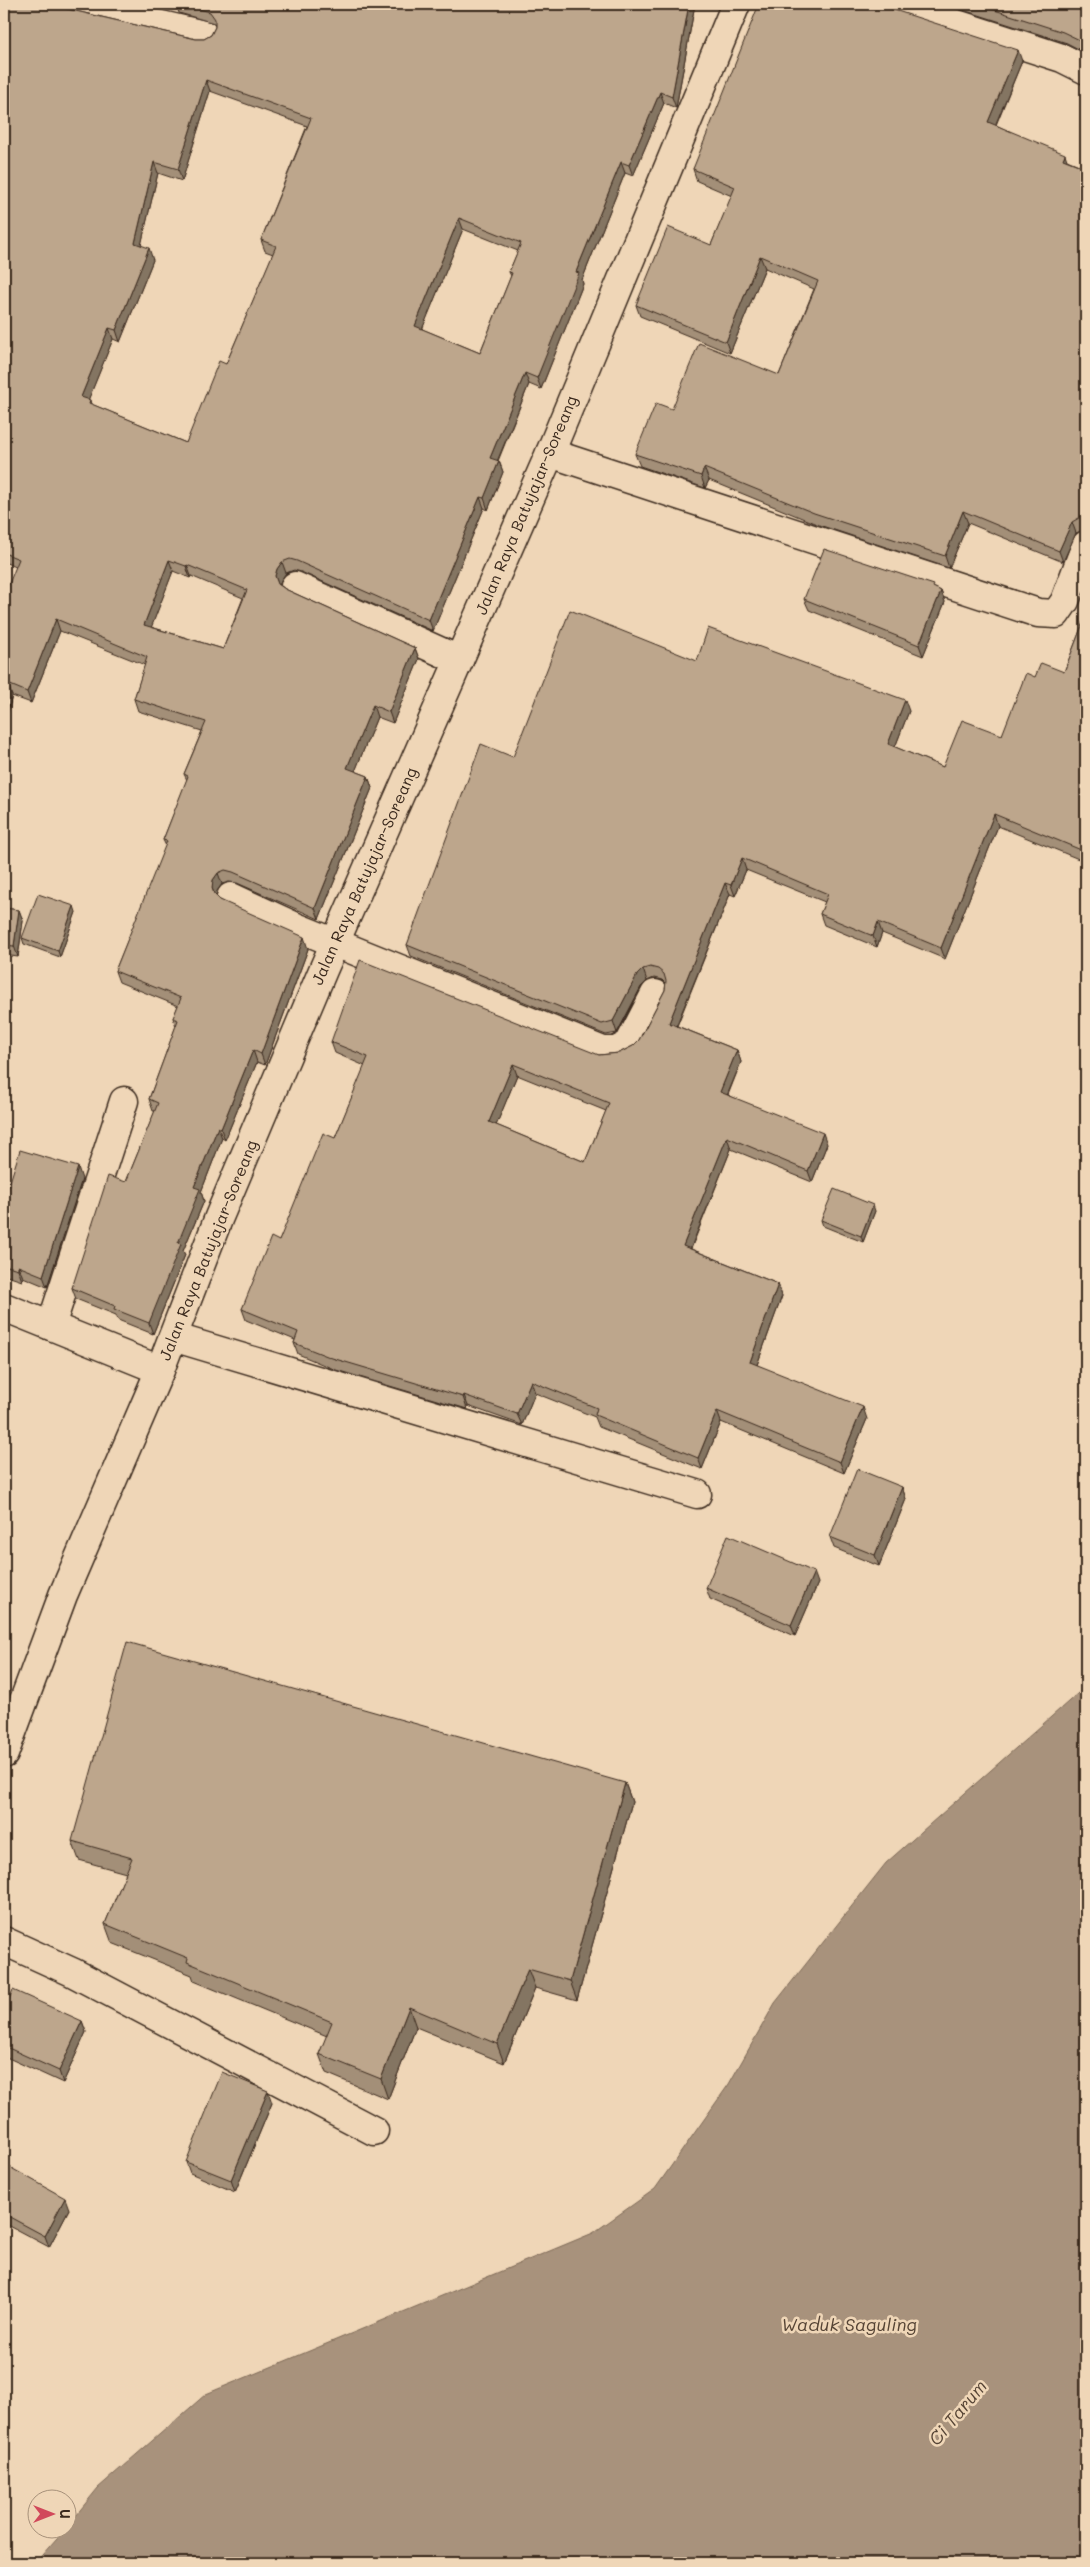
<svg xmlns="http://www.w3.org/2000/svg" width="1090" height="2567" viewBox="0 0 1090 2567" font-family="Mali,sans-serif">
	<rect width="100%" height="100%" fill="#efd6b7"/>
	<filter id="ink" filterUnits="userSpaceOnUse"><feTurbulence type="fractalNoise" baseFrequency=".02" numOctaves="2"/><feDisplacementMap in="SourceGraphic" scale="10" xChannelSelector="R" yChannelSelector="G"/><feConvolveMatrix kernelMatrix="1 2 1 2 8 2 1 2 1" color-interpolation-filters="sRGB"/></filter>
	<g filter="url(#ink)">
		<polygon fill="#a8927b" stroke="#7c6856" points="1086,1686 1086,2563 35,2563 64,2530 68,2530 68,2525 98,2488 206,2394 593,2233 655,2189 729,2084 775,2003 886,1863"/>
		<g fill="none" stroke-linecap="round" stroke-linejoin="round">
			<defs>
				<g id="minor">
					<polyline points="71,4 204,35"/>
					<polyline points="894,4 1062,58 1086,70"/>
					<polyline points="550,453 1038,613 1056,614 1065,601 1086,545"/>
					<polyline points="295,586 459,660"/>
					<polyline points="231,897 296,927 603,1051 616,1051 629,1044 655,994"/>
					<polyline points="4,1307 160,1370"/>
					<polyline points="51,1326 124,1101"/>
					<polyline points="173,1337 697,1494"/>
					<polyline points="4,1941 72,1972 374,2131"/>
				</g>
				<polyline id="highway" points="4,1754 63,1595 160,1370 219,1217 323,970 550,453 736,4"/>
			</defs>
			<use href="#minor" stroke="#3b2a1e" stroke-width="31"/>
			<use href="#highway" stroke="#3b2a1e" stroke-width="31"/>
			<use href="#minor" stroke="#efd6b7" stroke-width="28"/>
			<use href="#highway" stroke="#efd6b7" stroke-width="28"/>
		</g>
		<g fill="#a38f78" stroke="#3b2a1e" fill-rule="evenodd">
			<path d="M 4,4 L 57,5 L 63,8 L 196,39 L 204,39 L 211,35 L 215,27 L 215,24 L 214,23 L 179,13 L 176,4 L 695,4 L 676,108 L 664,103 L 633,176 L 625,173 L 582,280 L 583,284 L 541,389 L 529,384 L 498,461 L 499,461 L 503,472 L 488,510 L 484,508 L 433,631 L 301,572 L 294,570 L 286,573 L 281,580 L 280,585 L 285,589 L 415,648 L 419,659 L 393,723 L 377,717 L 355,771 L 368,776 L 372,788 L 319,919 L 237,883 L 229,882 L 222,884 L 217,891 L 216,896 L 220,900 L 308,949 L 265,1065 L 257,1062 L 225,1140 L 222,1138 L 201,1192 L 204,1201 L 183,1251 L 185,1255 L 153,1334 L 118,1320 L 116,1315 L 76,1299 L 72,1288 L 126,1182 L 155,1111 L 153,1111 L 149,1099 L 176,1026 L 173,1018 L 178,1006 L 119,982 L 115,971 L 166,846 L 163,840 L 187,780 L 184,774 L 202,731 L 138,711 L 134,699 L 145,665 L 60,631 L 31,703 L 12,696 L 4,725 L 16,567 L 4,562 L 4,419 L 5,416 L 4,416 ZM 210,91 L 307,126 L 261,240 L 265,251 L 273,254 L 226,364 L 186,443 L 91,404 L 90,400 L 88,400 L 113,339 L 120,342 L 153,260 L 141,245 L 158,173 L 182,181 ZM 463,229 L 518,251 L 509,272 L 511,276 L 480,353 L 422,329 ZM 173,571 L 190,578 L 191,576 L 243,598 L 223,649 L 151,627 Z"/>
			<polygon points="944,4 1086,4 1086,53 1067,43"/>
			<polygon points="885,7 1022,61 996,125 1067,160 1086,168 1086,530 1083,530 1076,533 1063,562 968,523 949,568 819,525 709,480 705,488 640,466 635,454 672,409 779,375 814,289 765,268 730,353 640,316 636,305 711,245 732,196 697,181 693,169 781,11"/>
			<polygon points="935,588 941,591 945,602 923,656 809,610 804,599"/>
			<path d="M 1086,615 L 1086,862 L 998,826 L 945,959 L 882,933 L 877,947 L 824,925 L 820,914 L 825,902 L 746,870 L 735,896 L 730,894 L 677,1026 L 737,1050 L 741,1062 L 728,1095 L 827,1144 L 812,1182 L 731,1149 L 691,1249 L 778,1284 L 782,1296 L 757,1365 L 867,1419 L 844,1473 L 721,1422 L 702,1469 L 599,1427 L 595,1417 L 535,1393 L 522,1425 L 468,1406 L 467,1409 L 336,1370 L 298,1354 L 294,1343 L 295,1340 L 246,1320 L 242,1309 L 335,1138 L 365,1066 L 335,1053 L 331,1042 L 599,1055 L 619,1053 L 633,1046 L 639,1040 L 665,990 L 666,984 L 662,980 L 654,978 L 647,981 L 641,987 L 617,1033 L 606,1035 L 411,956 L 407,945 L 513,757 L 697,661 L 909,711 L 895,747 L 943,767 L 1002,735 L 1035,677 L 1064,672 ZM 517,1075 L 606,1111 L 585,1162 L 496,1125 Z"/>
			<polygon points="4,908 19,910 23,921 18,957 4,955"/>
			<polygon points="76,912 60,957 24,944 22,938"/>
			<polygon points="82,1179 47,1287 23,1277 22,1281 4,1275 4,1201"/>
			<polygon points="875,1211 863,1242 823,1226 821,1220"/>
			<polygon points="902,1487 906,1499 879,1566 834,1548 830,1537"/>
			<polygon points="818,1583 795,1636 710,1599 706,1588"/>
			<polygon points="625,1783 632,1802 577,2000 535,1988 504,2063 416,2027 388,2099 326,2073 319,2054 327,2036 194,1981 192,1975 112,1943 105,1924 126,1873 79,1860 72,1841"/>
			<polygon points="4,2010 82,2021 86,2032 63,2083 4,2056"/>
			<polygon points="272,2103 235,2192 190,2173 186,2162"/>
			<polygon points="4,2164 69,2209 49,2247 4,2223"/>
		</g>
		<g fill="#847462" stroke="#3b2a1e">
			<polygon points="689,4 695,4 676,108 672,97"/>
			<polygon points="1018,50 1022,61 992,133 988,122"/>
			<polygon points="206,80 210,91 182,181 178,169"/>
			<polygon points="660,92 664,103 633,176 629,165"/>
			<polygon points="1065,154 1069,166 1063,159"/>
			<polygon points="154,162 158,173 139,254 135,243"/>
			<polygon points="621,162 625,173 582,280 583,284 541,389 537,378 576,272"/>
			<polygon points="459,218 463,229 419,337 415,326"/>
			<polygon points="149,248 153,260 120,342 116,330"/>
			<polygon points="760,256 765,268 730,353 726,342"/>
			<polygon points="109,328 113,339 85,408 81,397"/>
			<polygon points="525,373 529,384 494,469 490,458"/>
			<polygon points="499,461 503,472 488,510 484,498"/>
			<polygon points="704,468 709,480 705,488 701,476"/>
			<polygon points="480,497 484,508 433,631 429,620"/>
			<polygon points="963,511 968,523 949,568 945,556"/>
			<polygon points="1072,522 1076,533 1063,562 1059,551"/>
			<polygon points="169,560 173,571 148,636 144,625"/>
			<polygon points="282,562 286,573 281,580 279,587 275,576 277,569"/>
			<polygon points="187,565 191,576 190,578 186,566"/>
			<polygon points="941,591 945,602 923,656 919,645"/>
			<polygon points="56,619 60,631 31,703 27,692"/>
			<polygon points="415,648 419,659 393,723 389,712"/>
			<polygon points="8,684 12,696 4,725 4,700"/>
			<polygon points="905,700 909,711 892,755 888,744"/>
			<polygon points="373,705 377,717 352,779 347,768"/>
			<polygon points="368,776 372,788 319,919 315,908"/>
			<polygon points="994,814 998,826 945,959 941,948"/>
			<polygon points="742,858 746,870 735,896 731,885"/>
			<polygon points="218,873 222,884 217,891 216,899 212,888 213,880"/>
			<polygon points="725,883 730,894 673,1034 669,1023"/>
			<polygon points="74,906 76,912 60,957 58,951"/>
			<polygon points="19,910 23,921 18,957 14,946"/>
			<polygon points="878,922 882,933 877,947 873,936"/>
			<polygon points="304,937 308,949 265,1065 261,1054"/>
			<polygon points="643,969 647,981 641,987 617,1033 613,1021 637,975"/>
			<polygon points="253,1050 257,1062 225,1140 221,1129"/>
			<polygon points="737,1050 741,1062 724,1103 720,1092"/>
			<polygon points="513,1064 517,1075 493,1133 489,1122"/>
			<polygon points="218,1127 222,1138 201,1192 204,1201 183,1251 185,1255 153,1334 149,1323 194,1187"/>
			<polygon points="823,1133 827,1144 812,1182 808,1171"/>
			<polygon points="727,1137 731,1149 687,1257 683,1246"/>
			<polygon points="78,1167 82,1179 47,1287 43,1276"/>
			<polygon points="873,1205 875,1211 863,1242 861,1236"/>
			<polygon points="18,1266 23,1277 22,1281 18,1269"/>
			<polygon points="778,1284 782,1296 754,1373 750,1362"/>
			<polygon points="531,1381 535,1393 522,1425 517,1414"/>
			<polygon points="464,1395 468,1406 467,1409 463,1397"/>
			<polygon points="863,1407 867,1419 844,1473 840,1462"/>
			<polygon points="717,1411 721,1422 702,1469 698,1458"/>
			<polygon points="902,1487 906,1499 879,1566 875,1555"/>
			<polygon points="814,1572 818,1583 795,1636 791,1625"/>
			<polygon points="625,1783 632,1802 577,2000 570,1981"/>
			<polygon points="528,1969 535,1988 504,2063 497,2044"/>
			<polygon points="409,2007 416,2027 388,2099 381,2079"/>
			<polygon points="82,2021 86,2032 63,2083 59,2071"/>
			<polygon points="268,2091 272,2103 235,2192 231,2180"/>
			<polygon points="65,2198 69,2209 49,2247 45,2236"/>
		</g>
		<g fill="#bda68c" stroke="#3b2a1e" fill-rule="evenodd">
			<path d="M 4,4 L 56,4 L 63,8 L 196,39 L 204,39 L 211,35 L 215,27 L 215,19 L 210,12 L 181,4 L 689,4 L 672,97 L 660,92 L 629,165 L 621,162 L 576,272 L 579,273 L 537,378 L 525,373 L 490,458 L 499,461 L 484,498 L 480,497 L 429,620 L 297,561 L 290,559 L 282,562 L 277,569 L 275,576 L 278,584 L 285,589 L 415,648 L 389,712 L 373,705 L 347,768 L 368,776 L 315,908 L 233,872 L 225,870 L 218,873 L 213,880 L 212,888 L 214,894 L 220,900 L 304,937 L 261,1054 L 253,1050 L 221,1129 L 218,1127 L 194,1187 L 200,1189 L 178,1243 L 181,1244 L 149,1323 L 114,1309 L 115,1306 L 72,1288 L 108,1176 L 126,1182 L 158,1103 L 149,1099 L 178,1020 L 173,1018 L 181,998 L 115,971 L 167,841 L 163,840 L 188,776 L 184,774 L 206,722 L 134,699 L 147,657 L 56,619 L 27,692 L 8,684 L 4,700 L 4,596 L 19,559 L 4,553 L 4,419 L 8,408 L 4,406 ZM 206,80 L 311,118 L 261,240 L 276,246 L 226,364 L 219,361 L 186,443 L 89,403 L 90,400 L 81,397 L 109,328 L 116,330 L 149,248 L 135,243 L 154,162 L 178,169 ZM 459,218 L 521,243 L 509,272 L 512,273 L 480,353 L 415,326 ZM 169,560 L 186,566 L 187,565 L 247,590 L 223,649 L 144,625 Z"/>
			<polygon points="759,4 764,4 781,11 784,4 880,4 885,7 1018,50 988,122 1065,154 1063,159 1086,168 1086,519 1079,518 1072,522 1059,551 963,511 945,556 814,513 704,468 701,476 635,454 656,403 672,409 699,343 779,375 818,281 760,256 726,342 636,305 668,227 711,245 735,187 693,169"/>
			<polygon points="976,4 1086,4 1086,43 1063,32"/>
			<polygon points="824,549 934,585 933,587 941,591 919,645 804,599"/>
			<path d="M 570,610 L 697,661 L 708,628 L 905,700 L 888,744 L 943,767 L 962,720 L 1002,735 L 1026,673 L 1035,677 L 1041,663 L 1064,672 L 1086,615 L 1086,852 L 994,814 L 941,948 L 878,922 L 873,936 L 820,914 L 828,894 L 742,858 L 731,885 L 725,883 L 669,1023 L 737,1050 L 720,1092 L 823,1133 L 808,1171 L 727,1137 L 683,1246 L 778,1284 L 750,1362 L 863,1407 L 840,1462 L 717,1411 L 698,1458 L 595,1415 L 597,1408 L 531,1381 L 517,1414 L 464,1395 L 463,1397 L 332,1358 L 294,1343 L 298,1332 L 242,1309 L 271,1237 L 279,1241 L 323,1133 L 335,1138 L 368,1057 L 331,1042 L 360,960 L 599,1055 L 619,1053 L 633,1046 L 639,1040 L 665,990 L 666,981 L 664,974 L 658,969 L 650,967 L 643,969 L 637,975 L 613,1021 L 602,1024 L 407,945 L 481,744 L 513,757 ZM 513,1064 L 609,1103 L 585,1162 L 489,1122 Z"/>
			<polygon points="38,894 74,906 58,951 22,938"/>
			<polygon points="4,908 19,910 14,946 4,945"/>
			<polygon points="20,1150 78,1167 43,1276 18,1266 18,1269 4,1265 4,1201"/>
			<polygon points="834,1189 873,1205 861,1236 821,1220"/>
			<polygon points="857,1469 902,1487 875,1555 830,1537"/>
			<polygon points="728,1535 814,1572 791,1625 706,1588"/>
			<polygon points="127,1642 625,1783 570,1981 528,1969 497,2044 409,2007 381,2079 319,2054 332,2022 187,1962 188,1958 105,1924 132,1858 72,1841"/>
			<polygon points="13,1990 82,2021 59,2071 4,2046 4,2010"/>
			<polygon points="222,2072 268,2091 231,2180 186,2162"/>
			<polygon points="4,2164 65,2198 45,2236 4,2214"/>
		</g>
	</g>
	<g text-anchor="middle" stroke-width="5" stroke-linejoin="round" paint-order="stroke">
		<g font-size="16" fill="#3b2a1e" stroke="#efd6b7">
			<text transform="translate(526 505) rotate(-67)" y="6">Jalan Raya Batujajar-Soreang</text>
			<text transform="translate(364 876) rotate(-66)" y="6">Jalan Raya Batujajar-Soreang</text>
			<text transform="translate(208 1250) rotate(-68)" y="6">Jalan Raya Batujajar-Soreang</text>
		</g>
		<g font-size="18" font-style="italic" fill="#564435" stroke="#efd6b7">
			<text x="849" y="2331">Waduk Saguling</text>
			<text transform="translate(958 2413) rotate(-50)" y="6">Ci Tarum</text>
		</g>
	</g>
	<rect width="1090" height="2567" fill="none" stroke="#efd6b7" stroke-width="20"/>
	<rect x="10" y="10" width="1070" height="2547" fill="none" stroke="#3b2a1e" stroke-width="2" filter="url(#ink)"/>
	<g transform="translate(52 2514) rotate(90)"><circle r="24" fill="#efd6b7" stroke="#a7917a"/>
	<path d="M0-4L9 19L0 12L-9 19Z" fill="#d1495b"/>
	<text y="-8" font-size="14" font-weight="bold" text-anchor="middle" fill="#3b2a1e">U</text>
	</g>
</svg>
